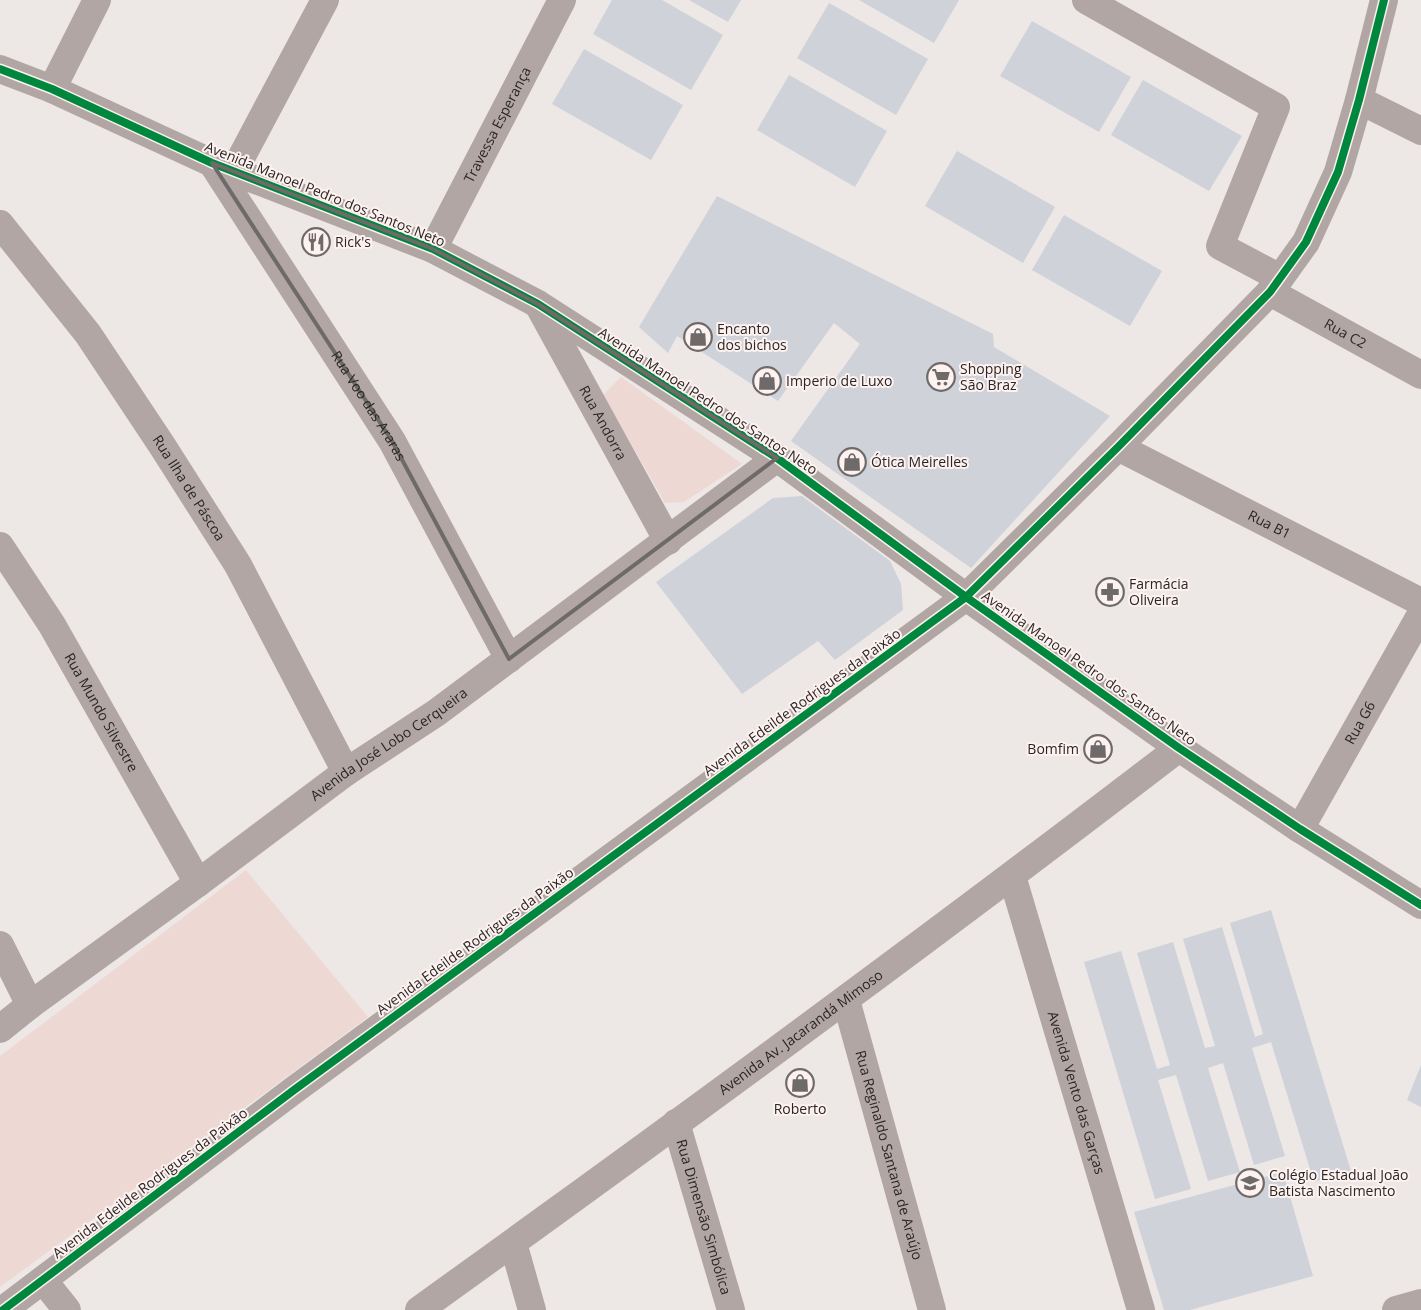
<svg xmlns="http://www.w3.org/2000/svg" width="1421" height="1310" viewBox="0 0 1421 1310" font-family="'Open Sans',sans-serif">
	<rect width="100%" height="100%" fill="#ede7e6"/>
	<g fill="#eed8d4">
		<polygon points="621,377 742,464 684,502 665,503 603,395"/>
		<polygon points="246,870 368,1017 0,1287 0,1056"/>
	</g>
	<g fill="#cfd2d9">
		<polygon points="612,0 662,0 723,35 691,90 593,34"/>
		<polygon points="689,0 741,0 728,22"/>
		<polygon points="859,0 959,0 934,43"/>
		<polygon points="829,3 928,59 896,115 797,58"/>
		<polygon points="1032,21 1131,77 1099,132 1000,76"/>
		<polygon points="584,49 683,105 651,160 552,104"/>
		<polygon points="789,75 887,131 855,187 757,130"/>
		<polygon points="1143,80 1242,136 1209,191 1111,135"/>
		<polygon points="957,151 1055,207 1023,263 925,206"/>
		<polygon points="717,196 993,334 994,347 1110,416 971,568 791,441 860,344 834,323 778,401 677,336 668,353 639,327"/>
		<polygon points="1064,215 1162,271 1130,326 1032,270"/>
		<polygon points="802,496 890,561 901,584 903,610 835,660 818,641 742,694 656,582 773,498"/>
		<polygon points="1271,910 1351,1171 1314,1182 1271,1042 1252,1048 1285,1156 1254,1165 1223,1063 1208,1068 1240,1172 1208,1181 1176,1075 1158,1080 1191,1189 1155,1199 1084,962 1121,951 1157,1069 1170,1065 1137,953 1173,942 1205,1048 1215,1046 1183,939 1222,927 1255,1037 1263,1034 1230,923"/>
		<polygon points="1421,1065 1421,1107 1407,1100"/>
		<polygon points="1283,1172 1313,1276 1190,1310 1164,1310 1134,1212"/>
	</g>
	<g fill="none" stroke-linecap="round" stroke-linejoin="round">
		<g stroke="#b1a6a3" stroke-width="28">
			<polyline points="1086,0 1276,107 1220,246 1280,278"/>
			<polyline points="0,69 52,89 212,163 433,249 538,304 777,458 966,597 1179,748 1300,829 1421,905"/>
			<polyline points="52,89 97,0"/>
			<polyline points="1359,100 1421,131"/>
			<path id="s1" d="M 212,163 L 392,441 L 509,659"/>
			<polyline points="234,171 325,0"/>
			<path id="s2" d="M 0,224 L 88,334 L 163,447 L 238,565 L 346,772"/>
			<path id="s3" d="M 433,249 L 562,0"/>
			<path id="s4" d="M 1270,292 L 1421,375"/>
			<path id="s5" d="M 540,308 L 668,541"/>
			<path id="s6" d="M 1118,447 L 1421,602"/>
			<path id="s7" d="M 0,546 L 52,625 L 198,883"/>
			<path id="s8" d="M 1300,829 L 1421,614"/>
			<path id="s9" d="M 1012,876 L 1141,1310"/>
			<polyline points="0,945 30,1005"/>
			<path id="s10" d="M 846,1000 L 932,1310"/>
			<path id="s11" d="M 0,1029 L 30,1005 L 198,883 L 346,772 L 436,713 L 777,458"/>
			<path id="s12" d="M 676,1123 L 731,1310"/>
			<polyline points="513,1243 532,1310"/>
			<polyline points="43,1280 67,1310"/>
			<polyline points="3,1310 294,1090 966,597 1118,447 1270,292 1306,242 1338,172 1359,100 1384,0"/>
			<path id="s13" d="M 419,1310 C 675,1126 929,940 1179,748"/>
			<polyline points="1396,1310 1421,1303"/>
		</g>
		<defs>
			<g id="cycleway">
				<polyline points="0,69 52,89 212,163 433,249 538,304 777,458 966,597 1179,748 1300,829 1421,905"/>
				<polyline points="3,1310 294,1090 966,597 1118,447 1270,292 1306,242 1338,172 1359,100 1384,0"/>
			</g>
		</defs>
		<use href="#cycleway" stroke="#fdf2f0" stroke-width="11"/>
		<use href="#cycleway" stroke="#00873e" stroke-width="8"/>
	</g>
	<path fill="none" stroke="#6e6a69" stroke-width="4" stroke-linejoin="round" d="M 212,163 L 433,249 L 538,304 L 777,458 L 509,659 L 392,441 Z"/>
	<defs>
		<symbol id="restaurant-ring" viewBox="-11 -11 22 22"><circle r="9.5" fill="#fdf2f0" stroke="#6e6a69" stroke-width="1.5"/><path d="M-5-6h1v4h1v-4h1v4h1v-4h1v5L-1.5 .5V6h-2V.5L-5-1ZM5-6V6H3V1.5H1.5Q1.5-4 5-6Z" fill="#6e6a69"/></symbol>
		<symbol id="shop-ring" viewBox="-11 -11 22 22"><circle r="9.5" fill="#fdf2f0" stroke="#6e6a69" stroke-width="1.5"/><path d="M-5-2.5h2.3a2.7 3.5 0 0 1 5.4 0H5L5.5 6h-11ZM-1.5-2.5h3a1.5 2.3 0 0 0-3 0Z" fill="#6e6a69"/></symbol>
		<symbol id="supermarket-ring" viewBox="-11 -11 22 22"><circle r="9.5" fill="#fdf2f0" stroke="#6e6a69" stroke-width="1.5"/><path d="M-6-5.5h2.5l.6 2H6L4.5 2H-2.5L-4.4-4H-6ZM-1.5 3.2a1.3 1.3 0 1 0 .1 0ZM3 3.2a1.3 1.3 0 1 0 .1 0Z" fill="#6e6a69"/></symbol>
		<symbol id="pharmacy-ring" viewBox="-11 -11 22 22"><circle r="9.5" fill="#fdf2f0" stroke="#6e6a69" stroke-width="1.5"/><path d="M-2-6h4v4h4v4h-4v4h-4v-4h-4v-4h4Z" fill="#6e6a69"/></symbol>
		<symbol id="school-ring" viewBox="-11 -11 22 22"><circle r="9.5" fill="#fdf2f0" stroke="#6e6a69" stroke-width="1.5"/><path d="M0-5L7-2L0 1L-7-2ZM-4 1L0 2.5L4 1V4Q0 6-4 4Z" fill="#6e6a69"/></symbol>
	</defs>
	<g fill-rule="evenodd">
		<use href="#restaurant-ring" x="300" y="226" width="32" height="32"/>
		<use href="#shop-ring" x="682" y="321" width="32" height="32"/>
		<use href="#supermarket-ring" x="925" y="361" width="32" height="32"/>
		<use href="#shop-ring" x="751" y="365" width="32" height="32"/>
		<use href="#shop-ring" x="836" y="446" width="32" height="32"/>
		<use href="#pharmacy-ring" x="1094" y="576" width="32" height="32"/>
		<use href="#shop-ring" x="1082" y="733" width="32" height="32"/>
		<use href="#shop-ring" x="784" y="1067" width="32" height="32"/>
		<use href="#school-ring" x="1234" y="1167" width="32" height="32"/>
	</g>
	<g text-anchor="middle" stroke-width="4" stroke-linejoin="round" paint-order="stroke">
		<g font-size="14" fill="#2a2625" stroke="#fdf2f0">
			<text dy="5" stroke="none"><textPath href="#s3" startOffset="140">Travessa Esperança</textPath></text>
			<text transform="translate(325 194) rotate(22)" y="5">Avenida Manoel Pedro dos Santos Neto</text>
			<text dy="5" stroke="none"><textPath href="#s4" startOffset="86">Rua C2</textPath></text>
			<text transform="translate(708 401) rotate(33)" y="5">Avenida Manoel Pedro dos Santos Neto</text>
			<text dy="5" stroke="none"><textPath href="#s1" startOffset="289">Rua Voo das Araras</textPath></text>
			<text dy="5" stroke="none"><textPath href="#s5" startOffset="131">Rua Andorra</textPath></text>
			<text dy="5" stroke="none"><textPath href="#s2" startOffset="325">Rua Ilha de Páscoa</textPath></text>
			<text dy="5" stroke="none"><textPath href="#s6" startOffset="170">Rua B1</textPath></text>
			<text transform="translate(1089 668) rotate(35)" y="5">Avenida Manoel Pedro dos Santos Neto</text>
			<text transform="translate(802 702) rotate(-36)" y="5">Avenida Edeilde Rodrigues da Paixão</text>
			<text dy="5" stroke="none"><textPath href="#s7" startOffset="195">Rua Mundo Silvestre</textPath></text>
			<text dy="5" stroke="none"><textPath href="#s8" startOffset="122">Rua G6</textPath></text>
			<text dy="5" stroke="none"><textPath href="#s11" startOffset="482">Avenida José Lobo Cerqueira</textPath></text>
			<text transform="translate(475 941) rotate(-36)" y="5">Avenida Edeilde Rodrigues da Paixão</text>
			<text dy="5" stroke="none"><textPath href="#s13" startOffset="472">Avenida Av. Jacarandá Mimoso</textPath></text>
			<text dy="5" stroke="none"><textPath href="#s9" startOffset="226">Avenida Vento das Garças</textPath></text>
			<text dy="5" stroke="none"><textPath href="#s10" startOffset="161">Rua Reginaldo Santana de Araújo</textPath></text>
			<text transform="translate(150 1183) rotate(-37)" y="5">Avenida Edeilde Rodrigues da Paixão</text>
			<text dy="5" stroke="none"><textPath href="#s12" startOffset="98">Rua Dimensão Simbólica</textPath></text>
		</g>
		<g font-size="14" fill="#2a2625" stroke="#fdf2f0" text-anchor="start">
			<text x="335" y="247">Rick's</text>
			<text x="717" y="334">Encanto<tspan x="717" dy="16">dos bichos</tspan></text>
			<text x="960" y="374">Shopping<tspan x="960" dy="16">São Braz</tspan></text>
			<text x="786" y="386">Imperio de Luxo</text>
			<text x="871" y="467">Ótica Meirelles</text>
			<text x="1129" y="589">Farmácia<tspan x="1129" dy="16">Oliveira</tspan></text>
			<text x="1079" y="754" text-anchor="end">Bomfim</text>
			<text x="800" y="1114" text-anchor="middle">Roberto</text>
			<text x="1269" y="1180">Colégio Estadual João<tspan x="1269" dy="16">Batista Nascimento</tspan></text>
		</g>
	</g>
</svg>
